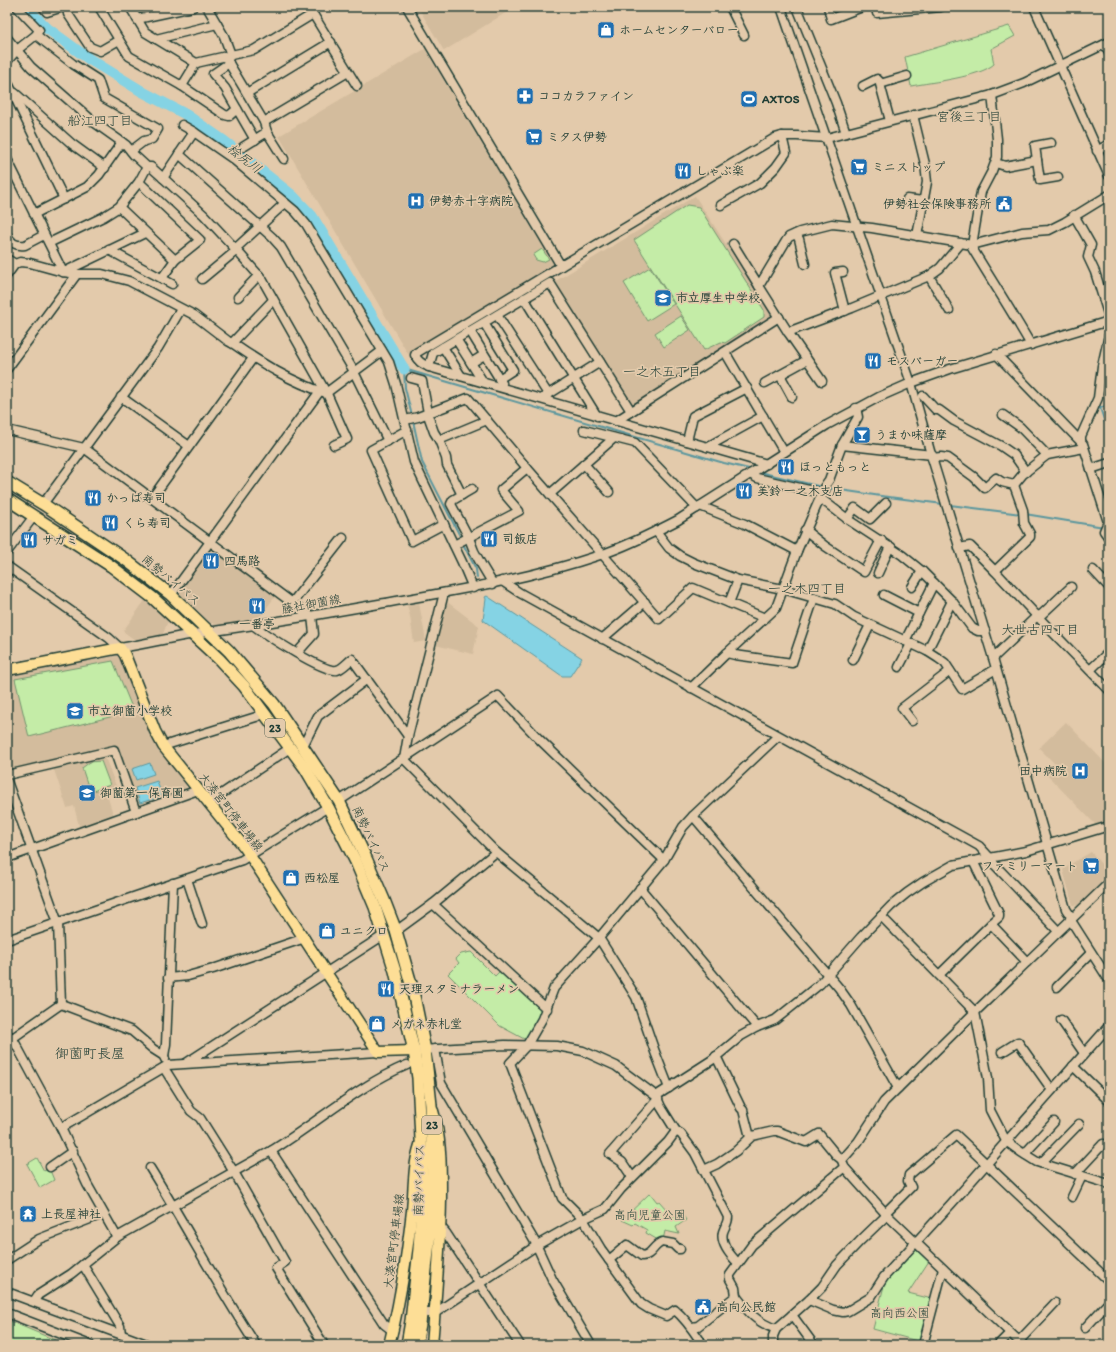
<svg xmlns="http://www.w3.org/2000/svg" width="1116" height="1352" viewBox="0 0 1116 1352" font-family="Itim,'Klee One',sans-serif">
	<rect width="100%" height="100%" fill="#e3caab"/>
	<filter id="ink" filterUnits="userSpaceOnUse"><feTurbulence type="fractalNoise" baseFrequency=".025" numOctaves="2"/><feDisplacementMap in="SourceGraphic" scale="8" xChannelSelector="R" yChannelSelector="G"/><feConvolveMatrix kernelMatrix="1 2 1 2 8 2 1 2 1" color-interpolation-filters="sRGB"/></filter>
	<g filter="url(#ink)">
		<g fill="#d3bc9d">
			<polygon points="418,7 515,7 444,51"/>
			<polygon points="425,49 554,265 408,354 279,136"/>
			<polygon points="695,196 771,314 769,321 633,408 554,282"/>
			<polygon points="210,545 277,594 259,618 219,626 209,622 178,591"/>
			<polygon points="442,598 479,626 473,654 431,644"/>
			<polygon points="146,599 169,619 166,626 163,634 136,641 123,631"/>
			<polygon points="419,603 426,641 414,643 410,616 407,605"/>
			<polygon points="117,656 122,659 159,748 186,785 185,792 139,808 137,806 117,747 7,773 7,675"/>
			<polygon points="1066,722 1109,767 1109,822 1097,826 1047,775 1057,766 1039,748"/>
			<polygon points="104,755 118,791 107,795 114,817 80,830 74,806 67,808 53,767"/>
			<polygon points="1091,852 1109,873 1109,880 1081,906 1073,905 1063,870 1074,862"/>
		</g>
		<g fill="#c4eca7" stroke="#72946e">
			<path d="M 1009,26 L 1015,36 L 991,49 L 994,64 C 980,77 932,82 911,86 L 905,57 Z"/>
			<polygon points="687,205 699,207 764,310 764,317 725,343 721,342 704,350 634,240"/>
			<polygon points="542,249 549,259 543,262 536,260 533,255"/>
			<polygon points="650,267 674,304 647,321 624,283"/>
			<polygon points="681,316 690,330 664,347 655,333"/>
			<polygon points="113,661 131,705 126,713 29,737 15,679"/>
			<polygon points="101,761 110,785 90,792 82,768 90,762"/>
			<polygon points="471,952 495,976 501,970 543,1008 543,1012 526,1040 500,1026 448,974 459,963 456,959 461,954"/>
			<polygon points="37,1158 44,1171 49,1168 54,1180 40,1188 27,1164"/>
			<polygon points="650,1193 657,1202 659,1201 673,1217 680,1211 686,1220 676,1227 679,1234 665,1231 663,1240 658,1240 646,1233 647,1230 635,1223 633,1225 622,1220"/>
			<polygon points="915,1249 929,1261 908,1293 932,1299 921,1342 873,1329 886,1278"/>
			<polygon points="7,1320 67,1345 7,1345"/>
		</g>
		<g fill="#85d3e4" stroke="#5c979e">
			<polygon points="487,596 582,658 570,676 562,676 483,620 486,599 485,597"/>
			<polygon points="150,763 154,774 136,780 132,769"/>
			<polygon points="157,781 162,796 140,803 135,788"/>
		</g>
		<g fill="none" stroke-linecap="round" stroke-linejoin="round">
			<g stroke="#5c979e" stroke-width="2">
				<polyline points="1109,405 1100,408 1109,434"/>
				<polyline points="412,416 405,388 404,369 724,463 753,470"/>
				<polyline points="413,421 422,462 461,538"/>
				<polyline points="759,472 822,487"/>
				<polyline points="827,488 881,496 943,504"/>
				<polyline points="950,505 1021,514"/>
				<polyline points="1025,514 1104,527"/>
				<polyline points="462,542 476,569 477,578"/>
			</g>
			<polyline stroke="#85d3e4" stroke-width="11" points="25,7 48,29 89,59 143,92 185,114 224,141 293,196 312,216 404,369"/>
			<defs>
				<g id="minor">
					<polyline points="17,7 39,30 36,35"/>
					<polyline points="43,7 47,12 63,7"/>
					<polyline points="67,7 68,14 90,47 100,51 119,40"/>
					<polyline points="99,7 129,56 182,86 225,115 229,116 237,109"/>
					<polyline points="130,7 145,32 196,63 231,55 224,36 207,7"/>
					<polyline points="314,7 313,14 357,86"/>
					<polyline points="407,7 561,266 775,138 782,136 797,136 827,138 992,95 1024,83 1109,42"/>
					<polyline points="730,7 744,35"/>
					<polyline points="781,7 911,383 932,458 993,658 1066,909 1072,918"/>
					<polyline points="797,7 836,103 846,133"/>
					<polyline points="828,7 831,19 862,7"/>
					<polyline points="876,7 877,13 941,7"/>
					<polyline points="1034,7 1109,176"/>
					<polyline points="313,14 254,50 231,55 227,60 264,122 348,72"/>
					<polyline points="137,19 193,7"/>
					<polyline points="7,38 31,67 95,123 126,145 134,155 147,167 151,167 204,215 231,244 262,279 328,396 347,439 334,445"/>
					<polyline points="156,39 217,24"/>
					<polyline points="1105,44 1109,53"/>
					<polyline points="7,61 17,50 36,35 73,64 98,80 104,98 158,129 152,139 144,141 131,151"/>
					<polyline points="229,63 213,74 225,88 255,140"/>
					<polyline points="7,81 64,199"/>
					<polyline points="182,86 196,63"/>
					<polyline points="863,86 877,79 881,83"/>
					<polyline points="15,93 72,144 105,168"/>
					<polyline points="247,93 331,42"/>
					<path d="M 992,95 L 997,139 L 997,157 L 992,171 L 981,192 L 972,245 L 972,248 C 992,281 1012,312 1031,345"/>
					<polyline points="913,115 925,164 927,182 917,236"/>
					<polyline points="890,121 880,84 907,76"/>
					<polyline points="182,125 194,132"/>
					<polyline points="267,132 284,159"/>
					<polyline points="243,147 267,132 264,122"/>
					<polyline points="1097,151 1109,144"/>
					<polyline points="179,154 272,237 281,247 352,368 388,441"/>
					<polyline points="7,159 63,272"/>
					<polyline points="1037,160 1040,180 1058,177"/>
					<polyline points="996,163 1005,166 1037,160 1035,146 1051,143"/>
					<polyline points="163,178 194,132 233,159 295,211 306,224 389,362 396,384 414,462 462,562 473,588"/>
					<polyline points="907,199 923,201"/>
					<polyline points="721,205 760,183 776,167 786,153 782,136"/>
					<polyline points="119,207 175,260 200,240 139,182"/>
					<polyline points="34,214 87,187 99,175 122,142"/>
					<polyline points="1074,215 1091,245 1088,257 1095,272 1109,317"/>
					<polyline points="796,234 799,239 805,264"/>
					<path d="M 7,235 C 11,243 15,246 25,245 L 44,235"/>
					<polyline points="49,243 103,217 119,207 139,182 147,167"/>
					<polyline points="961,243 940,268 929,276 852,308 788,332 759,286 786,241 789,237 800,232 832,224 872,228 972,245 1022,232 1049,230 1065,222 1109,195"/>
					<polyline points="733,244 759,286"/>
					<polyline points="235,249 285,203"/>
					<polyline points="109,250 172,284"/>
					<path d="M 7,259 L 15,264 L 20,262 L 30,263 L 63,272 L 78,274 L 102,274 L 129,281 L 194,315 L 228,341 L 232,343 C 261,363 291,382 326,393 L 382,351"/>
					<path d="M 561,266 L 416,353 L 415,355 C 418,362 423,364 429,367 L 767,464"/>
					<polyline points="64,272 145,233"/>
					<polyline points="843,272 835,273 845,311"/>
					<polyline points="7,275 15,264"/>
					<polyline points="929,276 949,310"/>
					<polyline points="162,278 175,260"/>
					<polyline points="202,279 237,250"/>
					<polyline points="238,297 259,275"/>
					<polyline points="524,298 597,416"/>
					<polyline points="497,315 548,394"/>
					<polyline points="484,323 513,370 499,379"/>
					<polyline points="470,331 502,383"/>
					<polyline points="788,332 822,381"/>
					<polyline points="456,339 483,382"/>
					<polyline points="232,343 273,300"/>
					<polyline points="443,347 461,376"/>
					<polyline points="725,352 784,452"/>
					<polyline points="996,354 1083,444 1108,522 1104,531 1109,538"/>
					<polyline points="471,363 484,355"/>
					<polyline points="429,367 433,353 550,283 631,411"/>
					<polyline points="7,369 77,274"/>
					<polyline points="780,375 792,397"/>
					<polyline points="411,378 422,381 429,418 434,432 439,440 446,458 447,465 462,495"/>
					<polyline points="765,383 807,360"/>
					<polyline points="923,396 936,410 939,410 954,421 1001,446 1014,455 1026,472"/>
					<polyline points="121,397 189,446"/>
					<polyline points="544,397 600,362"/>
					<polyline points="1003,415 1020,427 1047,455"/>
					<polyline points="405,420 418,417 468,398 527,468 659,619 693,588 729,603 738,580"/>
					<polyline points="616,421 779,317"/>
					<polyline points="7,430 84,448 310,616"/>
					<polyline points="407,430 371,450 412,541 444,524"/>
					<polyline points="584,430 635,443 697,508"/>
					<polyline points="439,440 487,420"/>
					<polyline points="687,441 693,416 747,388"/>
					<polyline points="1081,441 1081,436 1098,398 1102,366 1109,335"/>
					<polyline points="842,445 932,455"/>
					<polyline points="707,447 763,416"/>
					<polyline points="932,458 941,457 948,458 974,477 985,488 996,478 1002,482 1014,485"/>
					<polyline points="584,464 609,492"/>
					<polyline points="1091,469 1109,463"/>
					<polyline points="750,474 757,478 822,493"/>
					<polyline points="1014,485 1023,510 1024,523 1030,534 1030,537 995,571 1037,616 1109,690"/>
					<polyline points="1014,485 1023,474 1047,455 1084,448"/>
					<polyline points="472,489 453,500 451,504 469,538 474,551 481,564 493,584"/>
					<polyline points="550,494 614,438"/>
					<polyline points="152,498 253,358"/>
					<polyline points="820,498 850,521 902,555 923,572 952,601 972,628 978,631 985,631"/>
					<polyline points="43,504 158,348 181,309"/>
					<polyline points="700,506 745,524 797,551"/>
					<polyline points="847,519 855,508 870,519 886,503"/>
					<polyline points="805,530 825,546 864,572 881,540"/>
					<polyline points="656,531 669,548 680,556 694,563 738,580 783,589 835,604 854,617 927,651 938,658 945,663 962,689 996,669"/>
					<polyline points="454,545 519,511 501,490 527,468"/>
					<polyline points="959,548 970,546 995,571"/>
					<polyline points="7,552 34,516"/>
					<path d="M 7,566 L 109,638 L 120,648 C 145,644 169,638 194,634 C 256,625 318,615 379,604 C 454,591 529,579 600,555 C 627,546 653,533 678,520 L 827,425 L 879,397 L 911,383 L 950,369 L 1109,321"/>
					<polyline points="1093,570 1109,587"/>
					<polyline points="878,573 888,551 891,547"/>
					<polyline points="502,581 520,593 979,846 990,858 994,864 1058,931"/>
					<polyline points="912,587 922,571"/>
					<polyline points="171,595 320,391"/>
					<polyline points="884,595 919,613"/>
					<polyline points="292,603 343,538"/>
					<polyline points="729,603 765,618"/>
					<path d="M 253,625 C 266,635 324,673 337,670 C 342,669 348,662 352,659 L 408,736"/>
					<polyline points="602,639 645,602"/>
					<polyline points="905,641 934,583"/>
					<polyline points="927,651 952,601"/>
					<polyline points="297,653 314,634 312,616"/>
					<polyline points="727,653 735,655 792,663 814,598"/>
					<polyline points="993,658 1037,616 1041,615 1071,587"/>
					<polyline points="853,660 870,625"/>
					<polyline points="899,667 911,644"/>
					<polyline points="1090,670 1109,652"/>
					<polyline points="691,688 727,653 776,608 797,551 820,498 825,490 826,484 829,480 842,445 858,417 856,408"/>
					<polyline points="912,721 902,708 950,671"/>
					<polyline points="163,746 256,717 265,713"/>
					<polyline points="303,746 318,716 367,679"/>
					<polyline points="404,759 496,852 599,938 636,997 655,1052 669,1088"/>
					<polyline points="404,759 408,736 444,593"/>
					<polyline points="7,775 114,750 136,812"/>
					<polyline points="7,781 58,923 61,1004"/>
					<polyline points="339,801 498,696 538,738 664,860"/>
					<polyline points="208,803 290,748"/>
					<polyline points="693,816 839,988 851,1005 898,1088"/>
					<polyline points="7,858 198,790"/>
					<polyline points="973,861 999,914 999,917 991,924"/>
					<polyline points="187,879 202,924"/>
					<polyline points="640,888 757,1027"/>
					<polyline points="433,904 547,1009"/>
					<polyline points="881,916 975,1012 988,1078 990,1110 1006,1141 1021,1152 1037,1162 1109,1184"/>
					<polyline points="1070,919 1109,980"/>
					<polyline points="396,931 433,904 496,852"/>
					<polyline points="7,940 242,860 328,807"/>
					<polyline points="939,975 991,924 1027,962"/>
					<polyline points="168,978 188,976 213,969 305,938"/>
					<polyline points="1057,987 1091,953"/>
					<polyline points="61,1004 132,1031 153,1049 164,1056 165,1059"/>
					<polyline points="1061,1020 1084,1053"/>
					<polyline points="7,1034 13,1039 61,1128 87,1184 117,1237"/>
					<polyline points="7,1042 61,1004"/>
					<polyline points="435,1049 441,1083 535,1242 552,1279 591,1345"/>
					<path d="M 421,1050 L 505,1045 L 557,1046 L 583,1051 L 616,1066 L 656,1096 L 661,1107 L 676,1131 L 681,1134 L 695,1153 L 728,1217 C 728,1223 725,1226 723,1232 C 720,1243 731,1256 738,1263"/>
					<polyline points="1002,1052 1018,1042 1052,1090"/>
					<polyline points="164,1056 166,1044 173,883"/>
					<polyline points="716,1056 741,1108 743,1110 750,1137"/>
					<polyline points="186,1063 384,935"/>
					<polyline points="1073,1066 1109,1101"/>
					<polyline points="164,1068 191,1111 200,1118 234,1172 285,1262 276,1268 324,1345"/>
					<polyline points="656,1096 712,1060 741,1036 757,1027 775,1020 820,984 861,937 891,906 907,893 923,882 953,865 1026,851 1109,826"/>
					<polyline points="61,1128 168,1065 378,1052"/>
					<polyline points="271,1151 384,1324 393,1331"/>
					<polyline points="1026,1155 1028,1150 1054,1122"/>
					<polyline points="1041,1163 1079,1124"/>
					<polyline points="50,1167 73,1151"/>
					<polyline points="844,1167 887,1215 1023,1345"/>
					<path d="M 150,1168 C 186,1226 218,1287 256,1345"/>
					<polyline points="704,1170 717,1164 736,1151 752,1136 774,1131 777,1131 806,1142 819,1134 837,1156 842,1160"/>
					<polyline points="1075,1174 1103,1144"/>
					<polyline points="632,1177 622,1162 610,1154 658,1099"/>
					<polyline points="1072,1197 1082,1176"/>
					<polyline points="885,1213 911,1187 908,1181 909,1175 956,1135 1109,1281"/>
					<polyline points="441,1227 446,1233 520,1345"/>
					<polyline points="7,1260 39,1239 103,1214"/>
					<path d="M 609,1260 L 627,1245 L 642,1256 C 652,1256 653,1245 662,1242 L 673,1244 L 678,1249 L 680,1249"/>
					<polyline points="83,1265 120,1326 121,1334"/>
					<polyline points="7,1292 149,1345"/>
					<path d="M 736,1296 C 749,1313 756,1322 776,1329"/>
					<polyline points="809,1300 833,1310 843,1312 848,1311 871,1297 884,1277 951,1204 1109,1026"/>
					<path d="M 34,1301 L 38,1295 L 71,1274 L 117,1237 L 271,1151 C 317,1123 357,1086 407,1065"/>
					<polyline points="7,1313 90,1345"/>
					<polyline points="428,1313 435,1313 539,1244 583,1219 605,1209 621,1189 668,1142 676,1131"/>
					<polyline points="792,1315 814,1345"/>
					<polyline points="692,1327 698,1326 736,1296 735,1288 730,1279 730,1275 752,1245 842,1169 844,1167 842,1160 858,1142 884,1102 975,1012 1109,883"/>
					<polyline points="1085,1328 1109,1302"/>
					<polyline points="1019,1341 1055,1303"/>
					<path d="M 703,1345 C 695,1333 687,1320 675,1310 L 666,1316 L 649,1309 L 641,1304 L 601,1249 L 583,1219 L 562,1198 L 510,1063 L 527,1045 L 542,1019 L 554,988 L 599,938 L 664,860 L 683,827 L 693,816 L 778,736"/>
					<polyline points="773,1345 773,1336 776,1329 809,1300 822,1287 837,1265 861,1240 887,1215"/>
					<polyline points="923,1345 943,1269"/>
					<polyline points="998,1345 1010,1333"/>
				</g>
				<g id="major">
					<polyline points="7,670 120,648 125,655 155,731 163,746 245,848 378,1052 414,1051"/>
					<path d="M 387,1345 L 390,1341 C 401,1298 407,1255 412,1211 C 414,1189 413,1166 420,1145"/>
					<path d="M 432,1345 C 436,1294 441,1244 441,1193 C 441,1165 441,1137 433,1111"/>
				</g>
				<g id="highway">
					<polyline points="7,482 43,504 126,560 171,595 229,651 274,704 307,753 339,801 365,856 384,900 396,931 413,991 425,1050 431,1105 433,1186 431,1224 420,1324 416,1345"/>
					<polyline points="7,499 111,566 153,598 219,659 244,686 305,768 328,807 356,862 375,907 395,971 414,1051 418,1078 421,1139 423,1188 419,1249 411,1321 407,1345"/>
				</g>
			</defs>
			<use href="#minor" stroke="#1f3d34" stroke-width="11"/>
			<use href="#major" stroke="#1f3d34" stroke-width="13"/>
			<use href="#highway" stroke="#1f3d34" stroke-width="14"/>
			<use href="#minor" stroke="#e3caab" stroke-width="8"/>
			<use href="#major" stroke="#fdde96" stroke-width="10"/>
			<use href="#highway" stroke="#fdde96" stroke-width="11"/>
		</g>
	</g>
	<defs>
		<symbol id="shop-square" viewBox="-11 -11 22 22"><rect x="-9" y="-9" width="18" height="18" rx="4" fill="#1f6fb2" stroke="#e3caab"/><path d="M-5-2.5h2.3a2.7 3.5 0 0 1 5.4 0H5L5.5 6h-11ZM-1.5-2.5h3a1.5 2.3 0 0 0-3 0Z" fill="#fff"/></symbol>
		<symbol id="pharmacy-square" viewBox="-11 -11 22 22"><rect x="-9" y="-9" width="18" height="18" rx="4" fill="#1f6fb2" stroke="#e3caab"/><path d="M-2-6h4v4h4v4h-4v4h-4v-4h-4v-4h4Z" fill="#fff"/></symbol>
		<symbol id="stadium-square" viewBox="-11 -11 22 22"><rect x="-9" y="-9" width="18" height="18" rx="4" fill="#1f6fb2" stroke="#e3caab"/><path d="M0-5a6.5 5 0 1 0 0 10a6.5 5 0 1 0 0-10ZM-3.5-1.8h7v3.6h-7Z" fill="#fff"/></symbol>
		<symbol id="supermarket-square" viewBox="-11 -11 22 22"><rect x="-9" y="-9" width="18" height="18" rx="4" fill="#1f6fb2" stroke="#e3caab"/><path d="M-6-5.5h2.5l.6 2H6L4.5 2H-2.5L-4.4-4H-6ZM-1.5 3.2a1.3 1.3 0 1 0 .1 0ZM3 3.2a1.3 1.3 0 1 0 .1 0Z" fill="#fff"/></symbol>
		<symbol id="restaurant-square" viewBox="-11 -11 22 22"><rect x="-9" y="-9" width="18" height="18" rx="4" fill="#1f6fb2" stroke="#e3caab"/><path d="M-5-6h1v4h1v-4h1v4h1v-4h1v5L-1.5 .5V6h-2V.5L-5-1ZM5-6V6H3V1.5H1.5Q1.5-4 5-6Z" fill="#fff"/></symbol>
		<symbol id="hospital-square" viewBox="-11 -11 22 22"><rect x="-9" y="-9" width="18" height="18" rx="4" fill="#1f6fb2" stroke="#e3caab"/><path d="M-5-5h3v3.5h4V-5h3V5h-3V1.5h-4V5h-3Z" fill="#fff"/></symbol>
		<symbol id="civic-square" viewBox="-11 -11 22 22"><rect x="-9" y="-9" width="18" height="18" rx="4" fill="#1f6fb2" stroke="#e3caab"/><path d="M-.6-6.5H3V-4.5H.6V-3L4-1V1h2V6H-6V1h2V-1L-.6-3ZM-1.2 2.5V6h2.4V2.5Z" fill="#fff"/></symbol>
		<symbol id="school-square" viewBox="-11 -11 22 22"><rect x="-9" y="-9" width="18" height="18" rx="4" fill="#1f6fb2" stroke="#e3caab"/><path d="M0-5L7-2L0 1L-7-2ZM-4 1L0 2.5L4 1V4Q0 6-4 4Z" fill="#fff"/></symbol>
		<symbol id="bar-square" viewBox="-11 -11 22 22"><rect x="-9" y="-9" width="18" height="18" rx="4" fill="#1f6fb2" stroke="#e3caab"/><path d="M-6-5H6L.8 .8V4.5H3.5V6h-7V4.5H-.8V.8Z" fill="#fff"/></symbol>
		<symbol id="temple-square" viewBox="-11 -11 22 22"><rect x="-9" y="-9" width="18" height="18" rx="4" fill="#1f6fb2" stroke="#e3caab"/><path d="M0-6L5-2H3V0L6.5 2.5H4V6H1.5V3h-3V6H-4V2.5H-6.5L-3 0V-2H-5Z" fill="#fff"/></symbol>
	</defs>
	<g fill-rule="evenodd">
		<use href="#shop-square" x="596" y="20" width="20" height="20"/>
		<use href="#pharmacy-square" x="515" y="86" width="20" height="20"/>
		<use href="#stadium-square" x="739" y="89" width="20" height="20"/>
		<use href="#supermarket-square" x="524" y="127" width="20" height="20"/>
		<use href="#supermarket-square" x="849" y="157" width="20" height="20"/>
		<use href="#restaurant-square" x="673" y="161" width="20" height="20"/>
		<use href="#hospital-square" x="406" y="191" width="20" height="20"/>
		<use href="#civic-square" x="994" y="194" width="20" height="20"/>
		<use href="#school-square" x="653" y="288" width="20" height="20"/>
		<use href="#restaurant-square" x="863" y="351" width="20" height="20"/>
		<use href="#bar-square" x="852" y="425" width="20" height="20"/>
		<use href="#restaurant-square" x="776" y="457" width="20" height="20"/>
		<use href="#restaurant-square" x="734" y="481" width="20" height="20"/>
		<use href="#restaurant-square" x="83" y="488" width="20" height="20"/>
		<use href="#restaurant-square" x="100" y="513" width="20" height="20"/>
		<use href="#restaurant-square" x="479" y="529" width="20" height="20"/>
		<use href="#restaurant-square" x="19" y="530" width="20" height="20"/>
		<use href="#restaurant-square" x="201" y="551" width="20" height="20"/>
		<use href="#restaurant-square" x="247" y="596" width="20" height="20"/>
		<use href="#school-square" x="65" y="701" width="20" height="20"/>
		<use href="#hospital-square" x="1070" y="761" width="20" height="20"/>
		<use href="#school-square" x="77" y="783" width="20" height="20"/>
		<use href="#supermarket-square" x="1081" y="856" width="20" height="20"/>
		<use href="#shop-square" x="281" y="868" width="20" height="20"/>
		<use href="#shop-square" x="317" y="921" width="20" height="20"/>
		<use href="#restaurant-square" x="376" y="979" width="20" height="20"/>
		<use href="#shop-square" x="367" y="1014" width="20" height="20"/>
		<use href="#temple-square" x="18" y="1204" width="20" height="20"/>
		<use href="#civic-square" x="693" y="1297" width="20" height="20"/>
	</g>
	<g text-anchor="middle" stroke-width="3.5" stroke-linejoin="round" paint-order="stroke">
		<g fill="#e3caab" stroke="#5a6758" stroke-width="1">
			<rect x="265" y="719" width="20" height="18" rx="3"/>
			<rect x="422" y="1116" width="20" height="18" rx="3"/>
		</g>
		<g font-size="11" font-weight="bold" fill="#1f3d34">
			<text x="275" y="732">23</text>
			<text x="432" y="1129">23</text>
		</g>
		<g font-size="12" font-weight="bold" fill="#1f3d34" stroke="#e3caab" text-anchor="start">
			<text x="619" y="34">ホームセンターバロー</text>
			<text x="538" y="100">ココカラファイン</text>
			<text x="762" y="103">AXTOS</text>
			<text x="547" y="141">ミタス伊勢</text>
			<text x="872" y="171">ミニストップ</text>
			<text x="696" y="175">しゃぶ楽</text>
			<text x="429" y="205">伊勢赤十字病院</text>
			<text x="991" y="208" text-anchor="end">伊勢社会保険事務所</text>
			<text x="676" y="302">市立厚生中学校</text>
			<text x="886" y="365">モスバーガー</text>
			<text x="875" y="439">うまか味薩摩</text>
			<text x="799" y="471">ほっともっと</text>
			<text x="757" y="495">美鈴 一之木支店</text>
			<text x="106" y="502">かっぱ寿司</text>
			<text x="123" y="527">くら寿司</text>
			<text x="502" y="543">司飯店</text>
			<text x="42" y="544">サガミ</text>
			<text x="224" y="565">四馬路</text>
			<text x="257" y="628" text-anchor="middle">一番亭</text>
			<text x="88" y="715">市立御薗小学校</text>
			<text x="1067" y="775" text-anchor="end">田中病院</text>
			<text x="100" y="797">御薗第一保育園</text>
			<text x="1078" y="870" text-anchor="end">ファミリーマート</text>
			<text x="304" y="882">西松屋</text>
			<text x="340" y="935">ユニクロ</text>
			<text x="399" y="993">天理スタミナラーメン</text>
			<text x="390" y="1028">メガネ赤札堂</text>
			<text x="41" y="1218">上長屋神社</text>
			<text x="716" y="1311">高向公民館</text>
		</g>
		<g font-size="12" fill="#1f3d34" stroke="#e3caab">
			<text transform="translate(171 580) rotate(40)" y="4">南勢バイパス</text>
			<text transform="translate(311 604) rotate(-10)" y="4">藤社御薗線</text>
			<text transform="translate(231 812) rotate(52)" y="4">大湊宮町停車場線</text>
			<text transform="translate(371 839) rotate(65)" y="4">南勢バイパス</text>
			<text transform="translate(419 1180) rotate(-89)" y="4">南勢バイパス</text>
			<text transform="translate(394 1241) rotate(-83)" y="4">大湊宮町停車場線</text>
		</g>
		<g font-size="12" fill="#27463a" stroke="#e3caab">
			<text x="650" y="1219">高向児童公園</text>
			<text x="900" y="1317">高向西公園</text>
		</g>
		<g font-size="13" fill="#1f3d34" stroke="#e3caab">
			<text x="969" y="121">宮後三丁目</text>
			<text x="100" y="125">船江四丁目</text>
			<text x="662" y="376">一之木五丁目</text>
			<text x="807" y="593">一之木四丁目</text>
			<text x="1040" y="634">大世古四丁目</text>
		</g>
		<g font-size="13" font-style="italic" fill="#24443d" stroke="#e3caab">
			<text transform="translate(245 158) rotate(38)" y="5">桧尻川</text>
		</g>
		<g font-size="14" fill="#1f3d34" stroke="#e3caab">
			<text x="90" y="1058">御薗町長屋</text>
		</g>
	</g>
	<rect width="1116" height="1352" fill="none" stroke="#e3caab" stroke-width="24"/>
	<rect x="12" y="12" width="1092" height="1328" fill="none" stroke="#1f3d34" stroke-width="1.5" filter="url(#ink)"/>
</svg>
